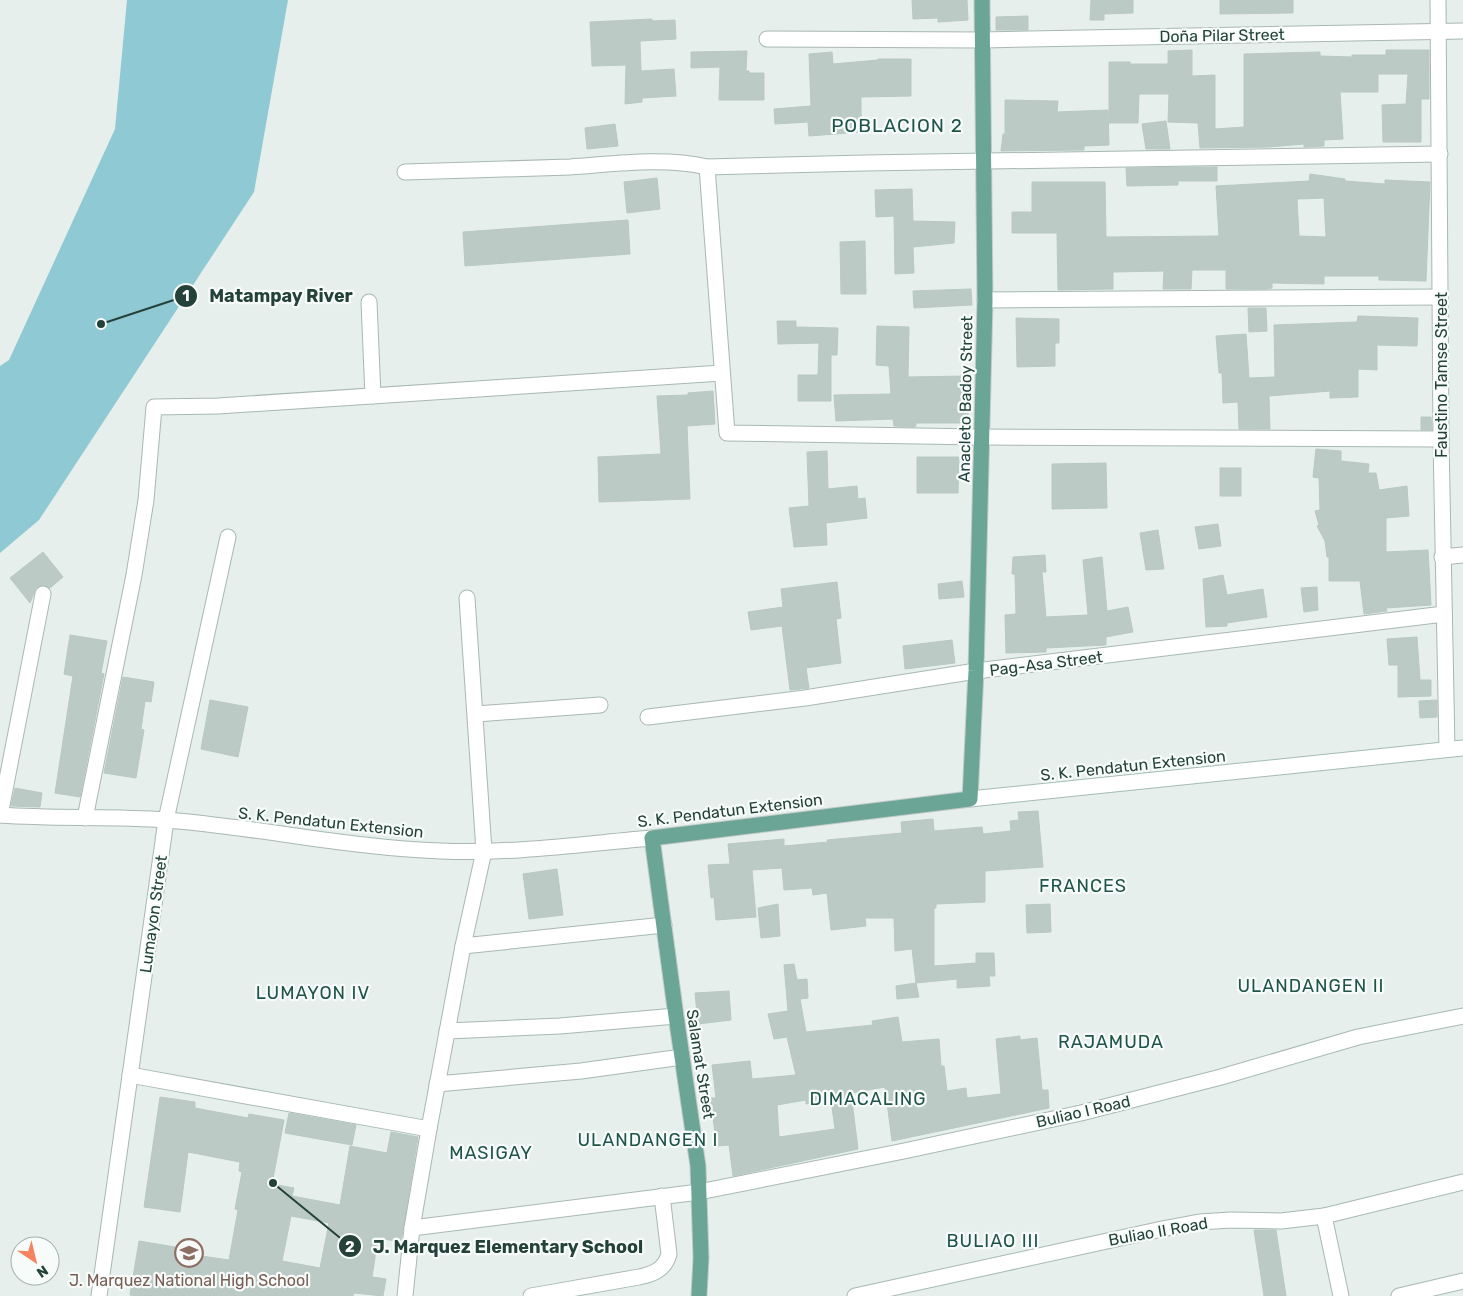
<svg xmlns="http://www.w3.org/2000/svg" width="1463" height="1296" viewBox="0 0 1463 1296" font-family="Rubik,sans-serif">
	<rect width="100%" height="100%" fill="#e6efeb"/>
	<polygon fill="#8ec9d4" points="127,0 288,0 254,192 39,520 0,553 0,366 9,360 115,129"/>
	<g fill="#bbcac4" stroke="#b8c9c2" fill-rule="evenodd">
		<polygon points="912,0 967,0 968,20 938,22 938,18 913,19"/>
		<polygon points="1091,0 1133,0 1133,13 1104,14 1104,20 1090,20"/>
		<polygon points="1220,0 1293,0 1293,13 1220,14"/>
		<polygon points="1028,16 1028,30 996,30 996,17"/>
		<polygon points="652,19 652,21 675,20 676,39 640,41 641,71 674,69 676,96 642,98 642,102 625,104 626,65 592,66 590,22"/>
		<polygon points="1192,50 1192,76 1215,75 1215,129 1244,127 1244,54 1320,52 1320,56 1352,57 1352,55 1386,55 1386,50 1429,50 1429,99 1421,99 1421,142 1383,142 1382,105 1406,104 1408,74 1378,74 1378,92 1340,92 1343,139 1324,140 1324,146 1304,147 1304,144 1269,147 1200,148 1198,123 1168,122 1169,94 1139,94 1138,123 1109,123 1109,62 1130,62 1130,64 1168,64 1168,51"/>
		<polygon points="747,51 746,71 749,71 749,73 764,73 764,100 719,100 720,67 691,68 691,52"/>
		<polygon points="832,52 833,64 878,60 878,59 911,59 911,96 861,97 861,132 809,136 808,122 775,124 774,109 811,106 809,54"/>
		<polygon points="1005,100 1058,101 1057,112 1108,110 1109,145 1084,146 1084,150 1001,151 1003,134 1005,134"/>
		<polygon points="1166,121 1170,149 1146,149 1142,124"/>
		<polygon points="615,124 618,146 587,149 585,128"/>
		<polygon points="1217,167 1217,181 1178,181 1178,185 1127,186 1126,168"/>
		<path d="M 1310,174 L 1345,179 L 1345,181 L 1385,184 L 1385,180 L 1430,182 L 1426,281 L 1379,280 L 1379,276 L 1324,276 L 1324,284 L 1272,283 L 1272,288 L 1266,289 L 1226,289 L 1226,270 L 1192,270 L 1191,289 L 1163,289 L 1164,271 L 1113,272 L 1113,289 L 1058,290 L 1057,233 L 1012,233 L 1012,212 L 1032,212 L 1032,182 L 1105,182 L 1106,237 L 1219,236 L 1216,186 L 1309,181 ZM 1324,198 L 1326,237 L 1299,236 L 1297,199 Z"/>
		<polygon points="657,178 660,209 627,213 624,182"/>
		<polygon points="912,189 913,221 955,222 954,243 913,247 914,273 895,274 894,216 876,217 875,190"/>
		<polygon points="628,220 630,254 465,266 463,232"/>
		<polygon points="865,241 866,294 841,294 840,242"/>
		<polygon points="971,289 972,305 914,308 913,291"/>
		<polygon points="1248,308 1266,308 1267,331 1249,332"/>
		<polygon points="1358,316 1418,318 1417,346 1377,345 1377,370 1358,369 1358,397 1330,398 1330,391 1269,396 1270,429 1239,429 1238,402 1223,403 1222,373 1219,373 1216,336 1246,334 1249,378 1275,377 1274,325 1357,322"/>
		<polygon points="1016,318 1059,319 1059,343 1055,343 1055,366 1017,367"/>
		<polygon points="777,321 796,321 796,327 838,328 837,355 831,355 831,401 798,401 798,375 818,375 819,343 778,344"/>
		<polygon points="877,326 909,327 908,377 968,376 968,423 916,423 916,426 913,427 894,426 893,419 836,421 834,395 891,394 889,366 876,365"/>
		<polygon points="713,391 715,424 687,426 690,499 599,502 598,457 661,454 657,396 688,395 688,393"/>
		<polygon points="1421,417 1431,417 1432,430 1421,430"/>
		<polygon points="1316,449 1341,451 1341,461 1369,464 1368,473 1376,473 1379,490 1407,486 1409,516 1386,518 1386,552 1428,550 1431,605 1386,608 1387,611 1364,614 1360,581 1329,581 1329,557 1327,557 1325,541 1317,526 1319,525 1315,511 1320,510 1319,478 1313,477"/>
		<polygon points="827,451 828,489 857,486 858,499 865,498 867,518 826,523 827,545 794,547 789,508 809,506 807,452"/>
		<polygon points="917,457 959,457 958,493 917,493"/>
		<polygon points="1106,463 1107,508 1052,509 1052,464"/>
		<rect x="1220" y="468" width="21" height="28"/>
		<polygon points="1218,524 1221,546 1199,549 1195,527"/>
		<polygon points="1158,530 1164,569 1146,570 1140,533"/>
		<polygon points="43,552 63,577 50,588 44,585 36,588 30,603 10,578"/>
		<polygon points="1045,555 1046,572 1042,572 1046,617 1088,615 1083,560 1102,557 1107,611 1128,607 1133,632 1106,637 1106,645 1046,648 1046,652 1006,653 1005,615 1016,614 1015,574 1012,574 1013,557"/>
		<polygon points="1223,575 1227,595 1263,589 1267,617 1227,623 1227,626 1206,627 1203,579"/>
		<polygon points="962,581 964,597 939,599 938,584"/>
		<polygon points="837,582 841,618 836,619 841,663 806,668 809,688 790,690 782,626 751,630 748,612 783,607 781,589"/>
		<polygon points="1317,587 1318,610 1304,612 1301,588"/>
		<polygon points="70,635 107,641 101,673 104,674 80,797 55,793 73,676 64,674"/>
		<polygon points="1417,637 1420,680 1431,680 1431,696 1398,697 1398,665 1389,665 1387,639"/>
		<polygon points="952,640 955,663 905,669 903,646"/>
		<polygon points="123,677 154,682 151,702 145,701 141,729 144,730 136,778 104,773"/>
		<polygon points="210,700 248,707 238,757 201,749"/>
		<polygon points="1437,700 1437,717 1420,718 1419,701"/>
		<polygon points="15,788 42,793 40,807 11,806"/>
		<polygon points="1038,811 1043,867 985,871 985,902 936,904 936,908 934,908 934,966 976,963 976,953 994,953 995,976 989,976 990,986 957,988 957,979 916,983 912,949 895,951 894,918 865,918 866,926 831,930 827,893 813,895 812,888 784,890 782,868 752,870 756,917 716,920 714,897 711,898 708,865 730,864 728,844 784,839 784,846 828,842 827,840 902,833 901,822 933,819 934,831 982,827 983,834 1011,831 1010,821 1019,820 1018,812"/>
		<polygon points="557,869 563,915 529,919 523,874"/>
		<polygon points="778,904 780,936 761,938 758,908"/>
		<polygon points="1050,904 1051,932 1027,933 1026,905"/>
		<path d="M 794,964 L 797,980 L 807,979 L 808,998 L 800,999 L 806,1032 L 873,1025 L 872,1021 L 898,1017 L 902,1042 L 939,1039 L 941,1066 L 944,1066 L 947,1091 L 966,1088 L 967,1098 L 1001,1094 L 996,1039 L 1020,1036 L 1020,1040 L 1037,1038 L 1042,1090 L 1048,1090 L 1049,1108 L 892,1141 L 885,1087 L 851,1093 L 858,1149 L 733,1176 L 729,1145 L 717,1146 L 710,1098 L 716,1098 L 712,1065 L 750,1061 L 752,1079 L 796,1075 L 787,1037 L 774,1039 L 768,1014 L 788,1011 L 784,965 ZM 806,1100 L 806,1104 L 831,1100 L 835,1129 L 779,1137 L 777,1105 Z"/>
		<polygon points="916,983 919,997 897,999 896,986"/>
		<polygon points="729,991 731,1020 698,1024 695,993"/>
		<path d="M 160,1097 L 195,1102 L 195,1108 L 248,1118 L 249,1114 L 284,1120 L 272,1184 L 294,1188 L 292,1196 L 340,1205 L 350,1146 L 387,1153 L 391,1132 L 418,1137 L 401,1242 L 378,1238 L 372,1277 L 386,1279 L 383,1296 L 354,1293 L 353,1296 L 138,1296 L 130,1295 L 139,1241 L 175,1247 L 174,1252 L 229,1260 L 238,1210 L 235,1209 L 242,1172 L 239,1171 L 240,1162 L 188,1152 L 180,1212 L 144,1207 ZM 291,1216 L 329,1223 L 320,1268 L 282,1261 Z"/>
		<polygon points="289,1113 356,1125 352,1145 285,1133"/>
		<polygon points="1254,1230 1276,1230 1286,1296 1264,1296"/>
	</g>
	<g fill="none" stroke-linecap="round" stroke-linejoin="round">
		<defs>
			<g id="street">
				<polyline points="1438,0 1441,439 1447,749"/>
				<polyline points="767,39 982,40 1463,31"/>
				<polyline points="707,167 727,433 981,437 1441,439"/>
				<path d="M 405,172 C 460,170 515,169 570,167 C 615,164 663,157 707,167 L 865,163 L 1440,154"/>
				<polyline points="985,300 1440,297"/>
				<polyline points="369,302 373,396"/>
				<polyline points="1442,557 1463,555"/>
				<polyline points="476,714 600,705"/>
				<polyline points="648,717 805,698 976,671 1444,614"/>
				<path d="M 0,815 C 55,819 111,816 166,820 C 258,827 349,848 441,851 C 511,854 582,844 652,838"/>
				<polyline points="0,815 43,594"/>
				<polyline points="85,818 134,575 146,500 154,407 218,406 722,373"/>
				<polyline points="463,946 664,925"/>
				<polyline points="447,1031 560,1026 676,1016"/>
				<polyline points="130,1075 429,1129"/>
				<polyline points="437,1084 581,1071 682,1057"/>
				<polyline points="1324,1216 1341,1296"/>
				<polyline points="412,1228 699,1192 904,1151 1081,1113 1221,1077 1358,1037 1463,1016"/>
				<polyline points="99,1296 166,820 228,537"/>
				<polyline points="405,1296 412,1228 429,1129 463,946 484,851 467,598"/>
				<path d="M 531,1296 L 639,1277 C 654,1274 665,1269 669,1254 L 662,1196"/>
				<polyline points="855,1296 1162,1229 1199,1222 1231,1220 1281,1221 1324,1216 1463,1182"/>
				<polyline points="1399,1296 1463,1281"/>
			</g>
			<polyline id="secondary" points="970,799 1463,748"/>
			<polyline id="primary" points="699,1296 701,1258 698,1166 676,1016 652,838 970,799 976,671 985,300 982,0"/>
		</defs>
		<use href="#street" stroke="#a8b8b2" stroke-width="17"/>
		<use href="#secondary" stroke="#a4bbb3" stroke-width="17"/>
		<use href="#primary" stroke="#c2cac8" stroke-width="17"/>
		<use href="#street" stroke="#fff" stroke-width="15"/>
		<use href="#secondary" stroke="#fff" stroke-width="15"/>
		<use href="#primary" stroke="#6aa596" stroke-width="15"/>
	</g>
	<defs>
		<symbol id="school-ring" viewBox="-11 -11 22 22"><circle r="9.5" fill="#f7fbf9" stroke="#8d6e63" stroke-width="1.5"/><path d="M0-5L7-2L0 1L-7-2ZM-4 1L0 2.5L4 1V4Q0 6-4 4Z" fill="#8d6e63"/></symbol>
	</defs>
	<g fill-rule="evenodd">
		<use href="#school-ring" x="173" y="1237" width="32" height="32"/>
	</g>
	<g text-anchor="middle" stroke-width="4.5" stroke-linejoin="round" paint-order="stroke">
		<g font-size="16" fill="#24423a" stroke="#f7fbf9">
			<text transform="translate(1222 35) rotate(-1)" y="6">Doña Pilar Street</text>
			<text transform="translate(1441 375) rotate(-90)" y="6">Faustino Tamse Street</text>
			<text transform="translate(965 399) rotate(-89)" y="6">Anacleto Badoy Street</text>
			<text transform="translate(1046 663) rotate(-7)" y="6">Pag-Asa Street</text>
			<text transform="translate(1133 765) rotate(-6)" y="6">S. K. Pendatun Extension</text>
			<text transform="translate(730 810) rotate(-7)" y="6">S. K. Pendatun Extension</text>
			<text transform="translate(331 822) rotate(6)" y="6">S. K. Pendatun Extension</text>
			<text transform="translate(153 914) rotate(-82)" y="6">Lumayon Street</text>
			<text transform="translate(701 1064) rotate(81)" y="6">Salamat Street</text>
			<text transform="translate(1083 1111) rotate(-13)" y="6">Buliao I Road</text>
			<text transform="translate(1158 1231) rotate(-10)" y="6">Buliao II Road</text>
		</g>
		<g font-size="16" fill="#785e54" stroke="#f7fbf9">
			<text x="189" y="1286">J. Marquez National High School</text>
		</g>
		<g font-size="18" letter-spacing="1" fill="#1f5548" stroke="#f7fbf9">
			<text x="1083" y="892">FRANCES</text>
			<text x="1311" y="992">ULANDANGEN II</text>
			<text x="313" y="999">LUMAYON IV</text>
			<text x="1111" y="1048">RAJAMUDA</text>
			<text x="868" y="1105">DIMACALING</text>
			<text x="648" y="1146">ULANDANGEN I</text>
			<text x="491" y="1159">MASIGAY</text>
			<text x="993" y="1247">BULIAO III</text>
		</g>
		<g font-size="19" letter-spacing="1" fill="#1f5548" stroke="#f7fbf9">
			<text x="897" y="132">POBLACION 2</text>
		</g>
	</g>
	<path fill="none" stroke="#24423a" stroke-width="2" d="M101 324L186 296M273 1183L350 1246"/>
	<g fill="#24423a" stroke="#f7fbf9" stroke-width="2">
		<circle cx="101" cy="324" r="5"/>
		<circle cx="273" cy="1183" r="5"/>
		<circle cx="186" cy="296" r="12"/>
		<circle cx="350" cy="1246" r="12"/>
	</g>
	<g font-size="15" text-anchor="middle" font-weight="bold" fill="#fff">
		<text x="186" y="301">1</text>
		<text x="350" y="1252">2</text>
	</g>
	<g font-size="18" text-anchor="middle" font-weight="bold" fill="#24423a" stroke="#f7fbf9" stroke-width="4.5" stroke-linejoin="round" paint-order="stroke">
		<text x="281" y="302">Matampay River</text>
		<text x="508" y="1253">J. Marquez Elementary School</text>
	</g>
	<g transform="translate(35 1261) rotate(145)"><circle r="24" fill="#f7fbf9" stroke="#a3b1ad"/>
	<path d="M0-4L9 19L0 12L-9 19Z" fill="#f4845f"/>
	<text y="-8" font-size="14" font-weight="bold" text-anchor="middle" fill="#24423a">N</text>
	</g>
</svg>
